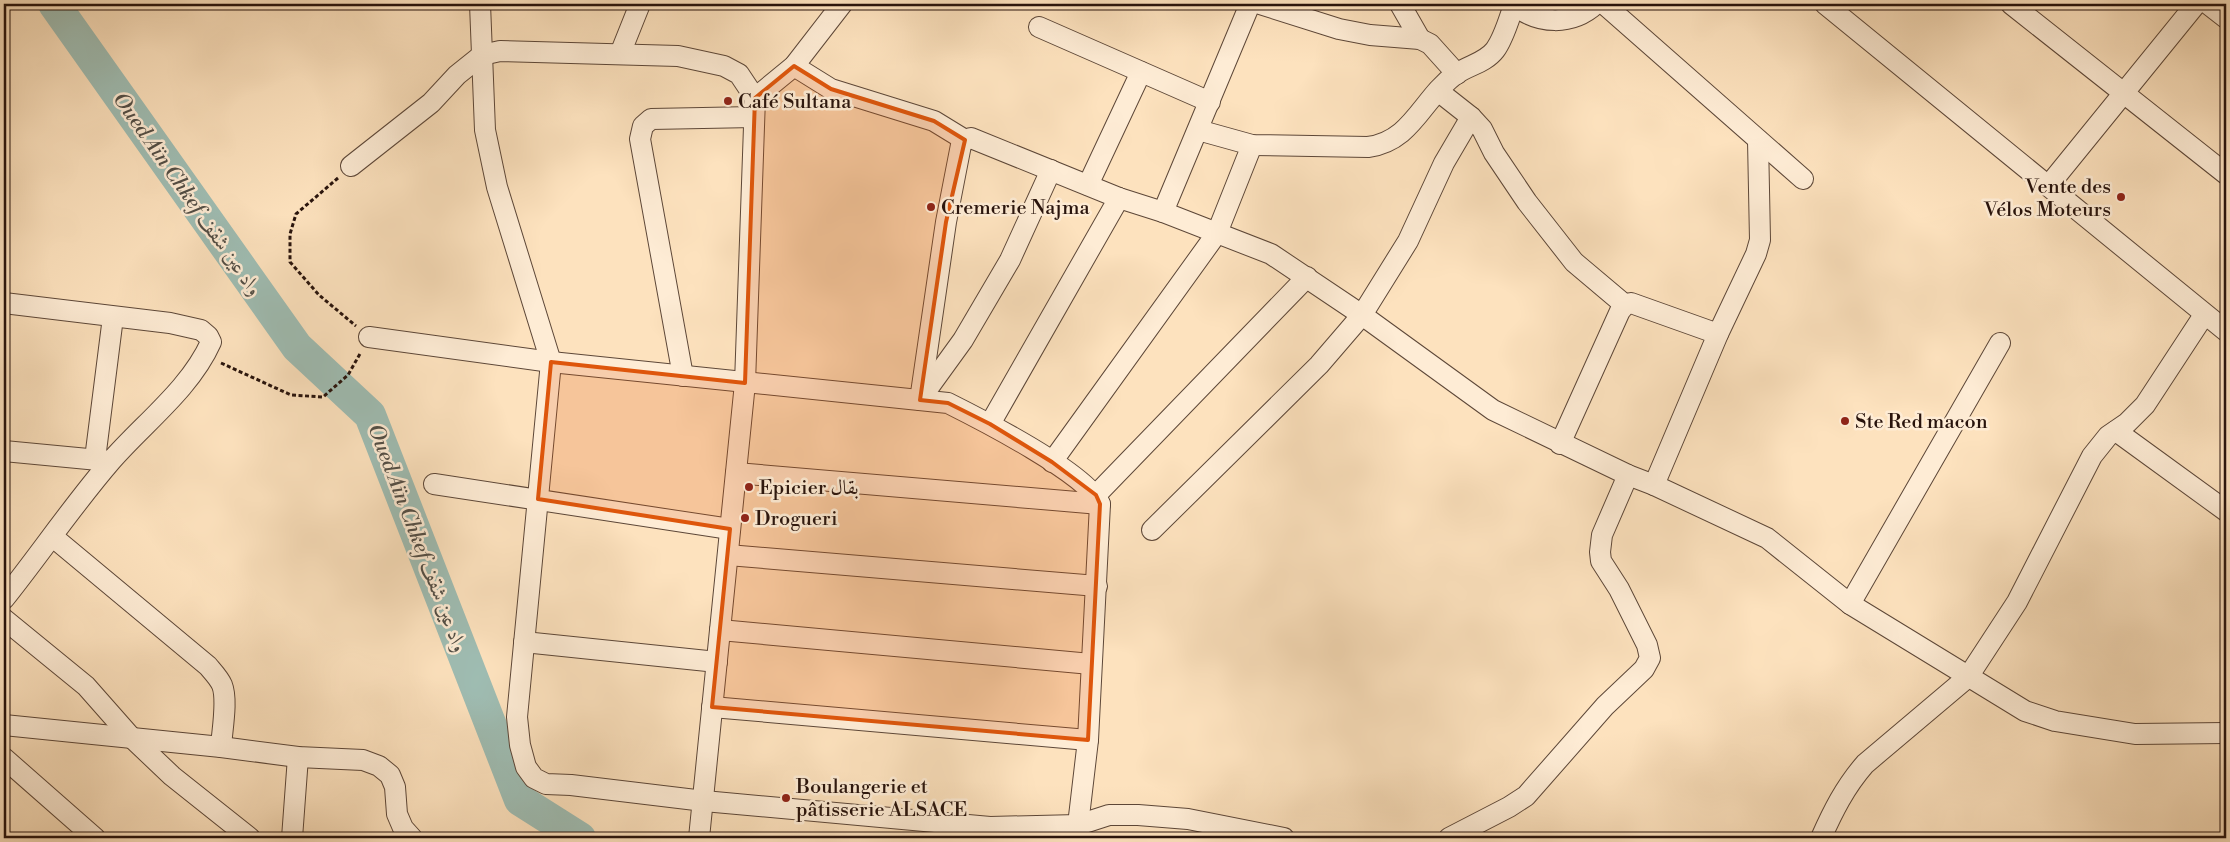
<svg xmlns="http://www.w3.org/2000/svg" width="2230" height="842" viewBox="0 0 2230 842" font-family="'Libre Bodoni',Amiri,serif">
	<rect width="100%" height="100%" fill="#fde2be"/>
	<filter id="stains"><feTurbulence type="fractalNoise" baseFrequency=".004" numOctaves="4"/><feColorMatrix values="0 0 0 0 .2 0 0 0 0 .09 0 0 0 0 .02 0 0 0 .5 -.17"/></filter>
	<radialGradient id="worn" r=".72"><stop offset=".6" stop-color="#630" stop-opacity="0"/><stop offset="1" stop-color="#630" stop-opacity=".3"/></radialGradient>
	<g fill="none" stroke-linecap="round" stroke-linejoin="round">
		<polyline stroke="#9fbdb3" stroke-width="32" points="54,4 297,347 370,415 520,800 580,838"/>
		<defs>
			<g id="minor">
				<polyline points="480,4 485,130 497,187 551,362 517,717 520,745 526,767 534,778 546,784 571,785 704,801 990,827 1078,825 1109,815 1138,815 1188,819 1284,838"/>
				<polyline points="1250,4 1163,212 1271,254 1362,315 1493,410 1628,475 1654,485 1767,538 1850,604 2025,711 2055,721 2135,734 2226,733"/>
				<polyline points="1260,4 1339,29 1370,35 1420,39 1430,44 1457,74"/>
				<polyline points="1400,4 1420,39"/>
				<path d="M 1513,4 C 1538,25 1572,26 1596,4"/>
				<polyline points="1604,4 1803,179"/>
				<polyline points="1825,4 2226,331"/>
				<polyline points="2011,4 2226,174"/>
				<polyline points="2208,4 2226,18"/>
				<polyline points="1039,27 1210,102"/>
				<polyline points="620,54 640,4"/>
				<polyline points="794,66 831,89 934,121 965,140"/>
				<polyline points="1438,91 1471,117 1482,129 1494,153 1527,202 1574,262 1625,305"/>
				<polyline points="755,98 794,66 842,4"/>
				<path d="M 1198,130 L 1252,145 L 1368,147 C 1413,141 1422,98 1456,74 C 1469,65 1485,63 1495,50 C 1504,38 1509,19 1514,5"/>
				<polyline points="351,166 431,103 457,75 482,55 500,51 678,56 724,66 739,74 755,98 745,383 699,838"/>
				<polyline points="1088,185 1141,72"/>
				<polyline points="2049,185 2196,4"/>
				<path d="M 4,303 L 170,323 L 201,330 L 208,336 L 211,342 C 190,389 144,423 111,461 C 73,505 40,554 4,599"/>
				<path d="M 369,337 L 551,362 L 948,403 C 980,419 1088,474 1100,504 L 1088,740 L 1078,825"/>
				<polyline points="683,376 640,139 643,126 651,119 754,117"/>
				<polyline points="921,398 963,340 1010,260 1051,170"/>
				<polyline points="920,400 946,222 961,145 965,140 971,138 1119,198 1163,212"/>
				<polyline points="990,424 1119,198"/>
				<polyline points="2116,431 2226,511"/>
				<polyline points="1560,444 1620,311 1625,305 1631,303 1718,334"/>
				<polyline points="4,451 109,461"/>
				<polyline points="95,459 113,317"/>
				<polyline points="1052,462 1217,233 1252,145"/>
				<polyline points="736,473 1100,504"/>
				<polyline points="434,484 730,529"/>
				<polyline points="1654,485 1718,334 1756,254 1760,240 1758,140"/>
				<polyline points="1096,495 1307,277"/>
				<polyline points="1152,530 1319,365 1362,315 1408,241 1444,163 1471,117"/>
				<path d="M 53,537 L 208,666 C 213,672 219,678 222,685 C 228,700 222,730 221,747"/>
				<polyline points="728,555 1097,586"/>
				<polyline points="1850,604 2000,343"/>
				<polyline points="4,619 86,686 131,737 172,776 250,838"/>
				<polyline points="720,630 1091,664"/>
				<polyline points="524,642 717,662"/>
				<polyline points="712,707 1088,740"/>
				<polyline points="4,725 221,747 298,757 363,760 379,766 390,775 395,787 397,814 403,828 412,838"/>
				<polyline points="4,758 95,838"/>
				<polyline points="292,838 298,757"/>
				<polyline points="1449,838 1509,807 1526,796 1605,706 1644,669 1650,658 1647,645 1619,589 1601,561 1600,552 1602,535 1628,475"/>
				<path d="M 1821,838 C 1833,811 1845,787 1865,764 L 1968,677 L 2017,602 L 2092,456 L 2108,436 L 2127,423 L 2145,405 L 2204,315"/>
			</g>
		</defs>
		<use href="#minor" stroke="#5d4738" stroke-width="22"/>
		<g stroke="#28130c" stroke-width="3" stroke-dasharray="4 2.5" stroke-linecap="butt">
			<polyline points="338,178 296,214 290,234 290,262 319,295 356,326"/>
			<polyline points="221,363 291,395 323,397 348,375 361,352"/>
		</g>
		<use href="#minor" stroke="#feecd5" stroke-width="20"/>
	</g>
	<path fill="#de560c" fill-opacity="0.2" stroke="#de560c" stroke-width="4" stroke-linejoin="round" d="M 794,66 L 831,89 L 934,121 L 965,140 L 946,222 L 920,400 L 948,403 L 990,424 L 1052,462 L 1096,495 L 1100,504 L 1088,740 L 712,707 L 730,529 L 538,499 L 551,362 L 745,383 L 755,98 Z"/>
	<g fill="#8f2418" stroke="#feecd5" stroke-width="2">
		<circle cx="728" cy="101" r="5"/>
		<circle cx="2121" cy="197" r="5"/>
		<circle cx="931" cy="207" r="5"/>
		<circle cx="1845" cy="421" r="5"/>
		<circle cx="749" cy="487" r="5"/>
		<circle cx="745" cy="518" r="5"/>
		<circle cx="786" cy="798" r="5"/>
	</g>
	<g text-anchor="middle" stroke-width="5" stroke-linejoin="round" paint-order="stroke">
		<g font-size="20" fill="#28130c" stroke="#feecd5" text-anchor="start">
			<text x="738" y="108">Café Sultana</text>
			<text x="2111" y="193" text-anchor="end">Vente des<tspan x="2111" dy="23">Vélos Moteurs</tspan></text>
			<text x="941" y="214">Cremerie Najma</text>
			<text x="1855" y="428">Ste Red macon</text>
			<text x="759" y="494">Epicier بقال</text>
			<text x="755" y="525">Drogueri</text>
			<text x="796" y="793">Boulangerie et<tspan x="796" dy="23">pâtisserie ALSACE</tspan></text>
		</g>
		<g font-size="21" font-style="italic" fill="#524e46" stroke="#feecd5">
			<text transform="translate(188 194) rotate(55)" y="7">Oued Aïn Chkef واد عين شقف</text>
			<text transform="translate(418 538) rotate(69)" y="7">Oued Aïn Chkef واد عين شقف</text>
		</g>
	</g>
	<rect width="2230" height="842" fill="none" stroke="#fde2be" stroke-width="20"/>
	<rect x="5" y="5" width="2220" height="832" fill="none" stroke="#28130c" stroke-width="2.5"/>
	<rect x="10" y="10" width="2210" height="822" fill="none" stroke="#28130c"/>
	<rect width="100%" height="100%" filter="url(#stains)"/>
	<rect width="100%" height="100%" fill="url(#worn)"/>
</svg>
